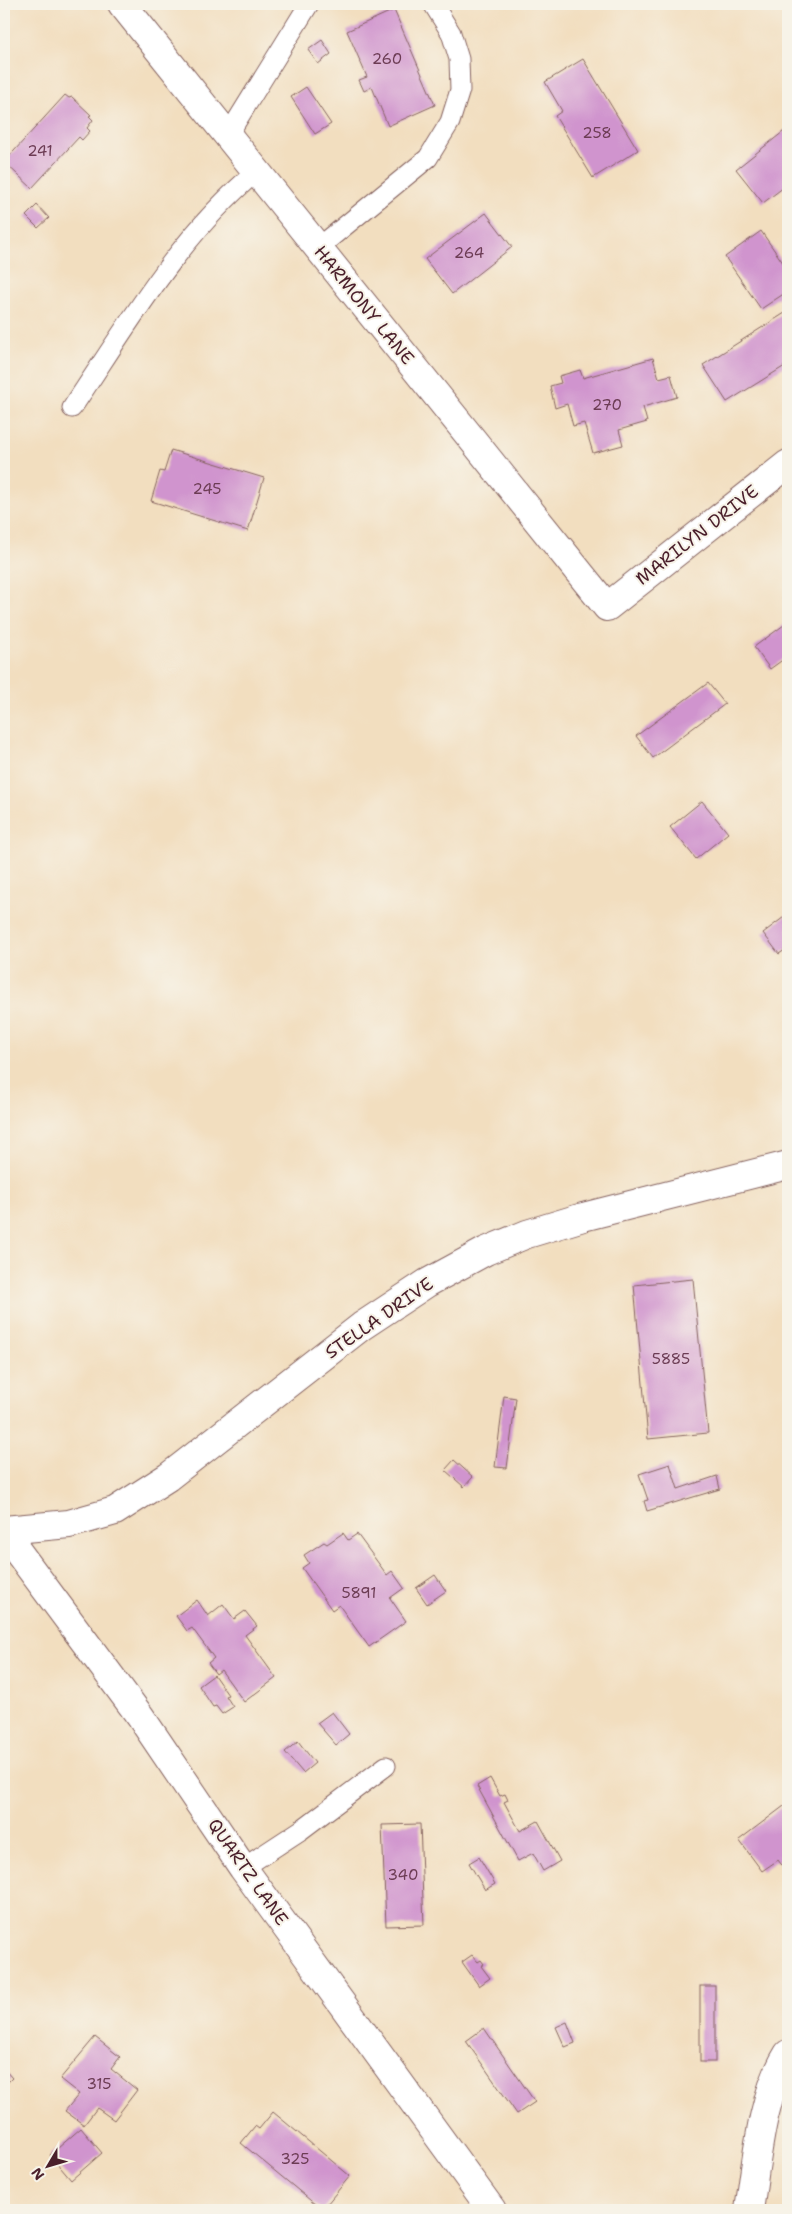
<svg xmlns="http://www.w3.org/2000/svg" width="792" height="2214" viewBox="0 0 792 2214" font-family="'Shantell Sans',sans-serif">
	<rect width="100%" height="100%" fill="#f7f3e8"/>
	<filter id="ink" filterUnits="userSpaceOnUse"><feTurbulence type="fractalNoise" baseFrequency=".02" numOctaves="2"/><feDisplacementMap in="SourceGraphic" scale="10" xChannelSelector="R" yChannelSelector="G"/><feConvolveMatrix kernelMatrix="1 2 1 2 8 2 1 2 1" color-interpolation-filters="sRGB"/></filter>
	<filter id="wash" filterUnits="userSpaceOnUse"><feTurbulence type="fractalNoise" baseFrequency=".0096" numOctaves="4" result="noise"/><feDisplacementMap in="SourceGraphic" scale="20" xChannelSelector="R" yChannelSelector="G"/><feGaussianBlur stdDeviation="1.12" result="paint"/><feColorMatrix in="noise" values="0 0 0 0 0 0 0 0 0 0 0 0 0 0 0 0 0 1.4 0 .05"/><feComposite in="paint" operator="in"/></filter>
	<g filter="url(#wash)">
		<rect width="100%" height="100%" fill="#f2debf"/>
		<g id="blocks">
			<g fill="#d094ce">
				<polygon points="394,10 435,105 388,126 372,87 364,91 359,80 367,77 347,31"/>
				<polygon points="322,40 331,54 318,64 308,50"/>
				<polygon points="583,59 638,150 593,178 555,116 562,111 545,82"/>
				<polygon points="306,87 331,124 315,134 291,97"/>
				<polygon points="65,95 69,98 72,97 91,115 89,116 93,120 87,128 90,131 82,140 79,137 32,188 4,162"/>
				<polygon points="788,128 788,184 763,203 736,169"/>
				<polygon points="37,205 49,218 38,228 26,216"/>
				<polygon points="486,213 512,247 452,294 425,259"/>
				<polygon points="761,231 788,270 788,291 761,309 725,257"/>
				<polygon points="788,311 788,364 727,402 703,365"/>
				<polygon points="653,358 659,378 671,375 677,397 643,407 647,422 619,430 623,445 593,453 584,423 573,426 567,404 555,408 550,386 561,383 559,376 580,370 583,378"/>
				<polygon points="171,450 264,478 248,531 151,501 160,471 164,472"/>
				<polygon points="788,622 788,656 770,669 754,647"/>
				<polygon points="708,683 725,704 653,758 636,736"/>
				<polygon points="702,801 728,833 696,859 670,827"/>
				<polygon points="788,914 788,948 779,954 763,933"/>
				<polygon points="693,1279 708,1433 648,1439 634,1285"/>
				<polygon points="504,1396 516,1398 507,1468 495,1467"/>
				<polygon points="454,1460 473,1477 464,1487 445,1470"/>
				<polygon points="670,1464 678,1489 717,1476 720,1489 647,1511 644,1501 648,1500 639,1474"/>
				<polygon points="343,1533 348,1540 357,1534 387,1575 392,1571 404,1588 390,1598 406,1621 369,1647 339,1605 332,1610 302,1568 309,1563 304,1555 324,1542 327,1544"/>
				<polygon points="435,1575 446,1591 427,1604 416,1588"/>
				<polygon points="197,1600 208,1616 223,1604 234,1619 245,1611 257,1626 245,1635 276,1678 244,1702 221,1670 216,1674 208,1663 214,1658 192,1628 187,1631 176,1616"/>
				<polygon points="214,1675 228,1695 226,1696 233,1707 222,1714 216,1706 213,1707 199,1686"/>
				<polygon points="332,1712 349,1734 336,1745 317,1723"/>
				<polygon points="298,1741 315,1763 303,1773 285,1752"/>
				<polygon points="490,1778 500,1796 505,1794 508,1800 504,1802 520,1831 538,1821 560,1861 543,1871 533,1853 518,1861 477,1786"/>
				<polygon points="788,1803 788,1871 787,1872 778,1860 762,1871 739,1840"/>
				<polygon points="420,1824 424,1925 386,1926 382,1825"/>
				<polygon points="479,1857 495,1884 485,1890 469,1863"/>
				<polygon points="472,1955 478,1962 481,1960 484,1964 481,1966 490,1978 479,1986 462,1962"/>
				<rect x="700" y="1986" width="15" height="76"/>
				<polygon points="567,2022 575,2043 565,2047 556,2027"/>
				<polygon points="484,2028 535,2102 517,2114 466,2041"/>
				<polygon points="95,2037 120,2057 111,2069 137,2090 114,2120 97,2108 84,2125 65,2111 79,2094 60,2079"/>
				<polygon points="4,2069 12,2078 4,2086"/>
				<polygon points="273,2112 350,2176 322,2210 241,2143 255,2126 259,2129"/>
				<polygon points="81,2128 102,2153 71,2180 50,2155"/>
			</g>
		</g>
	</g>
	<g filter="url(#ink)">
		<use href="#blocks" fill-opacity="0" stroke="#85625f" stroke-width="1"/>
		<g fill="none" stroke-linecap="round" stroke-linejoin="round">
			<defs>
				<g id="service">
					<polyline points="228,135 309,4"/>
					<polyline points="318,248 428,158 450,122 460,90 459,59 451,33 433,4"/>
					<path d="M 72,408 C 128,325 179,236 257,171"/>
					<polyline points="243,1868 301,1830 386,1766"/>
				</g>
				<g id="minor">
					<polyline points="122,4 607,607 788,464"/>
					<polyline points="4,1530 69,1524 115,1511 168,1477 362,1326 427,1283 486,1251 527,1234 583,1217 788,1165"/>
					<polyline points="4,1533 140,1716 243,1868 492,2210"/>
					<path d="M 749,2210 C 757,2160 761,2097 788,2054"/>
				</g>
			</defs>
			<use href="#service" stroke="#85625f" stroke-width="21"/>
			<use href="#minor" stroke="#85625f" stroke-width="30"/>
			<use href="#service" stroke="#fff" stroke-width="19"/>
			<use href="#minor" stroke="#fff" stroke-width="28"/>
		</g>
	</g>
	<g text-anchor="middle" stroke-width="4" stroke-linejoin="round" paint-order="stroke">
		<g font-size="15" fill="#6c3c54">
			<text x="387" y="64">260</text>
			<text x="597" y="138">258</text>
			<text x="40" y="156">241</text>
			<text x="469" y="258">264</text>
			<text x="607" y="410">270</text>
			<text x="207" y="494">245</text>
			<text x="671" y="1364">5885</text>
			<text x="359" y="1598">5891</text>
			<text x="403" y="1880">340</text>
			<text x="99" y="2089">315</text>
			<text x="295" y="2164">325</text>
		</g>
		<g font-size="18" fill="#4a1f2b" stroke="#f7f3e8">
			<text transform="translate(364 305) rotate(51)" y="6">HARMONY LANE</text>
			<text transform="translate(697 535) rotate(-38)" y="6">MARILYN DRIVE</text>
			<text transform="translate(379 1318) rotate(-35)" y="6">STELLA DRIVE</text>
			<text transform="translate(248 1872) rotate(55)" y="6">QUARTZ LANE</text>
		</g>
	</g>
	<rect width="792" height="2214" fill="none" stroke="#f7f3e8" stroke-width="20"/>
	<g transform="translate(48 2166) rotate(232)" stroke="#f7f3e8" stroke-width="4" paint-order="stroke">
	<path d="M0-4L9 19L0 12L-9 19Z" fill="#4a1f2b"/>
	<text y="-8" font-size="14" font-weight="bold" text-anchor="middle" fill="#4a1f2b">N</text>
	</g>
</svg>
